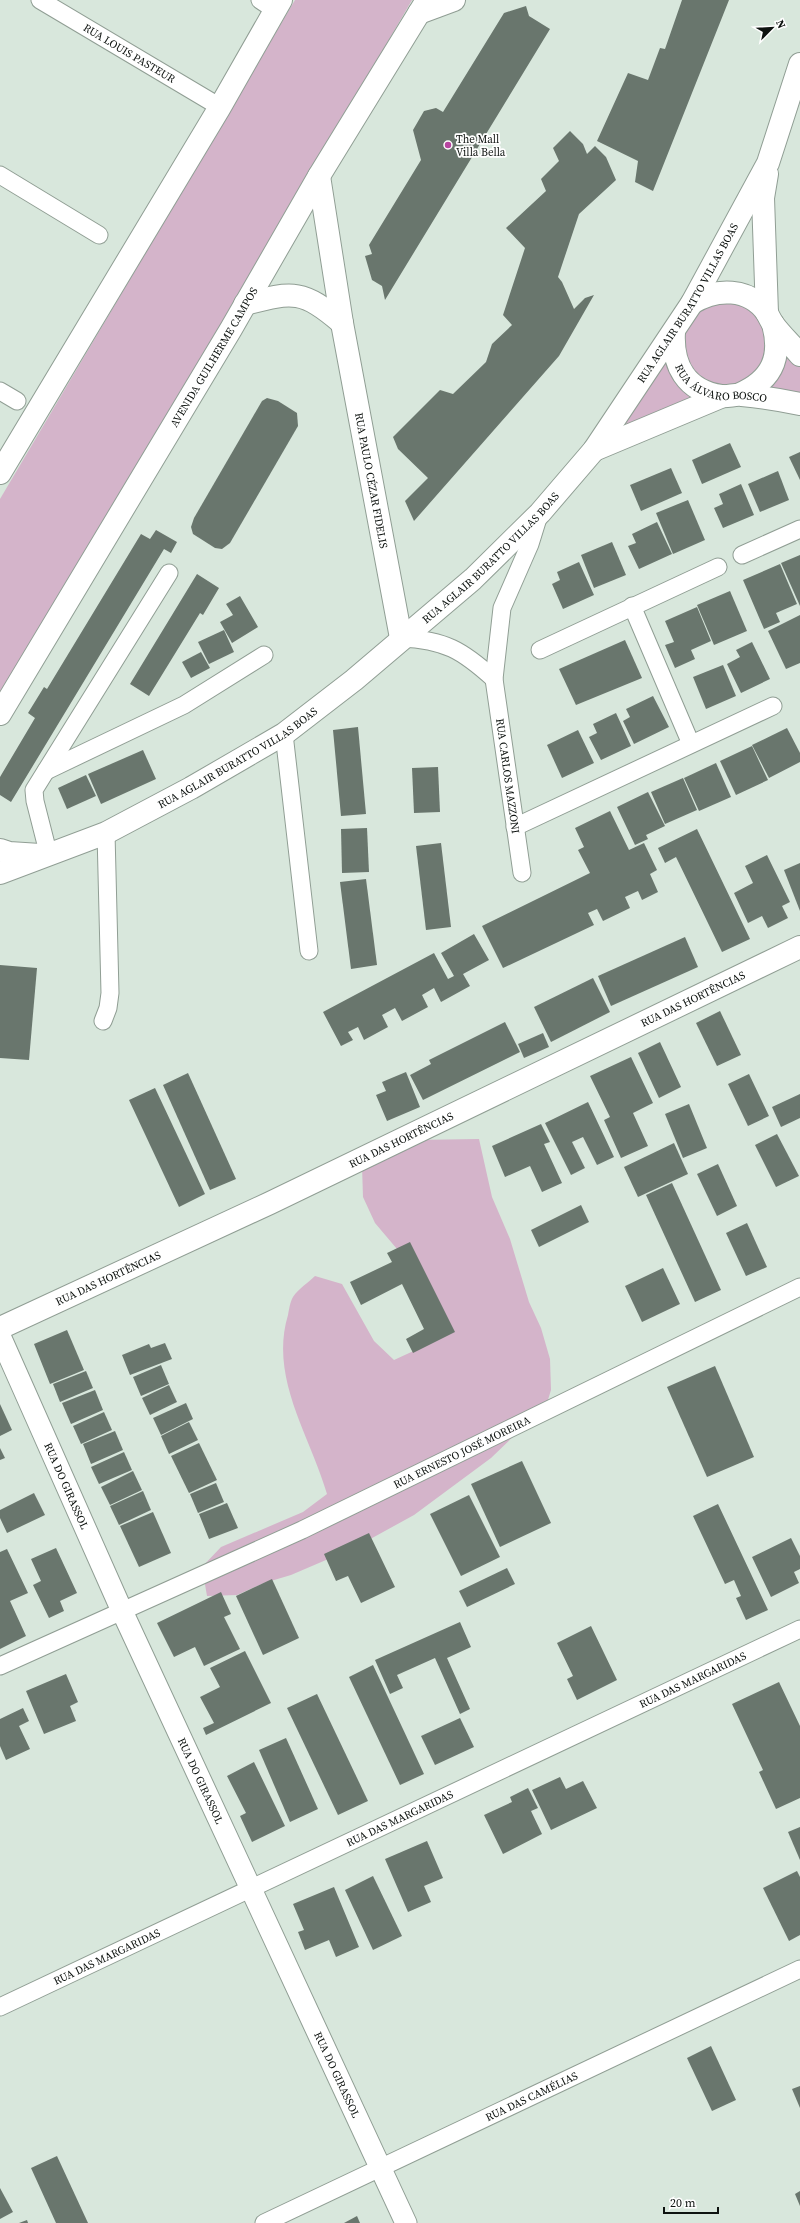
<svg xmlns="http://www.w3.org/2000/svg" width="800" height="2223" viewBox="0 0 800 2223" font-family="'Source Serif 4',serif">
	<rect width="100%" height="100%" fill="#d8e7dc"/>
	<g fill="#d4b4ca">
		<polygon points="295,0 412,0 0,709 0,499"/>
		<polygon points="713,300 742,302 765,321 766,366 728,390 688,372 682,329 689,316"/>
		<polygon points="782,340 800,361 800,400 755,391"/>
		<polygon points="669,351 708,398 608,438"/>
		<path d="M 479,1139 L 492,1197 L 510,1239 L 529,1302 L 541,1328 L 550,1359 L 551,1390 L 543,1416 L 519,1431 L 491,1458 L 414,1515 L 354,1548 L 291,1575 L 264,1583 L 237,1595 L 207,1596 L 202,1567 L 221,1547 L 303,1512 L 327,1494 C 310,1435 269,1378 288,1315 C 289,1310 290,1302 293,1297 C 298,1289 309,1282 315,1276 L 342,1284 L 374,1341 L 394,1360 L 420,1348 L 436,1322 L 397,1249 L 375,1223 L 363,1197 L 362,1166 L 413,1140 Z"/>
	</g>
	<g fill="#69766d">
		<polygon points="682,0 729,0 653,191 635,182 638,161 597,141 628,73 648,80 660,48 665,49"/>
		<polygon points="526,6 529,16 550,29 385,300 382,286 372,280 365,256 372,254 369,245 421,160 413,130 424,111 436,108 443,112 504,13"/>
		<polygon points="570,131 583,144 587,154 595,146 606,157 616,180 579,214 558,277 562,282 574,309 585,298 594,295 559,356 414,521 405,501 428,478 398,449 393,437 440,390 453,394 486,362 492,344 512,325 503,315 525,248 506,228 546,191 541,179 559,161 553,148"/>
		<polygon points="267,398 278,401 297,413 298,426 230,543 222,549 215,548 193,534 191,527 194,518 262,401"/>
		<polygon points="730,443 741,467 702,484 692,460"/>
		<polygon points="800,452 800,480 789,457"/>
		<polygon points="671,468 682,493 641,511 630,485"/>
		<polygon points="778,471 789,500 760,512 748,484"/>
		<polygon points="741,484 754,515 723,528 714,508 723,504 719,494"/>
		<polygon points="688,500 705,540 673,554 656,513"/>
		<polygon points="657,522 672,554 639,569 628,546 636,543 632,534"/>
		<polygon points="156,530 177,542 171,553 164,549 11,802 0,795 0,777 35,718 28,713 44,687 47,689 141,534 150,539"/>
		<polygon points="612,542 626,575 594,588 581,555"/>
		<polygon points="800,555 800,606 781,563"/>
		<polygon points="579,562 594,595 563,609 552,584 560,580 557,572"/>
		<polygon points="780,564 797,604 776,613 780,622 764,629 743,580"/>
		<polygon points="197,574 219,588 203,615 200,613 149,696 130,684"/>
		<polygon points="730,591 747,631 714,645 697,605"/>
		<polygon points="240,596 258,627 232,643 220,622 233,615 226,604"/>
		<polygon points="697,607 711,641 691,650 695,659 675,668 665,645 674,642 665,621"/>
		<polygon points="800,615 800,663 786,669 768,631"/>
		<polygon points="224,630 234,652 209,664 198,642"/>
		<polygon points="625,640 642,678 576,705 559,669"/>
		<polygon points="752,642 770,679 741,693 727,664 740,657 736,650"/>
		<polygon points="201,652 210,668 191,678 182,662"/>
		<polygon points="723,665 736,696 706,709 693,677"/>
		<polygon points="653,696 669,727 634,744 623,721 630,717 626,709"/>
		<polygon points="616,713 631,746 601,760 589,737 597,733 593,724"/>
		<polygon points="358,727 366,814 341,816 333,730"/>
		<polygon points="787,728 800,753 800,762 769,778 752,745"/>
		<polygon points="578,730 594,763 562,778 547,745"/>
		<polygon points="752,746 768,780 736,795 720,761"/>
		<polygon points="143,750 156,779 101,804 88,774"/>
		<polygon points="716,763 731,797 699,811 684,778"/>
		<polygon points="438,767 440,812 414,813 412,768"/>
		<polygon points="86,775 96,796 67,809 58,788"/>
		<polygon points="683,778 697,810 665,824 651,792"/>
		<polygon points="648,792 665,826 646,835 648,839 635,845 617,807"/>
		<polygon points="610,811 629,850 644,843 657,870 650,874 658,892 642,900 638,891 625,897 630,908 603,921 597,909 588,913 594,925 503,968 482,926 590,873 578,850 584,847 575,828"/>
		<polygon points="367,828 369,872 342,873 341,829"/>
		<polygon points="697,829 750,939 722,952 676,857 665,863 658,848"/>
		<polygon points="441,843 451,927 426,930 416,846"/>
		<polygon points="767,855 790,902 782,906 788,918 768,928 762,916 748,923 734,893 753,883 745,866"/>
		<polygon points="800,863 800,911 784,870"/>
		<polygon points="366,879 377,965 351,969 340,882"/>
		<polygon points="474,934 489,960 463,974 470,986 441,1002 434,988 422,995 428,1007 402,1021 395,1008 382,1015 388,1027 364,1040 358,1027 348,1032 353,1040 341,1046 323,1012 434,953 448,979 454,976 441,953"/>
		<polygon points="685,937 698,967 611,1006 598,976"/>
		<polygon points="0,965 37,968 29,1060 0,1058"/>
		<polygon points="593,978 610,1012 551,1042 534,1007"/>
		<polygon points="720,1011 741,1055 717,1066 696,1023"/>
		<polygon points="505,1022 520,1052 423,1100 410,1075 431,1064 429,1060"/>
		<polygon points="543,1033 549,1047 524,1058 518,1044"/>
		<polygon points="660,1042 681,1087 659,1098 638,1053"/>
		<polygon points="631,1057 653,1103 633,1113 648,1146 621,1158 604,1120 610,1117 590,1076"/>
		<polygon points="406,1072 420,1107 387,1121 376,1095 386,1091 382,1082"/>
		<polygon points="188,1073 236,1179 210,1190 163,1085"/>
		<polygon points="749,1074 769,1116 748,1126 728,1084"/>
		<polygon points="155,1088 205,1194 179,1207 129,1100"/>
		<polygon points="800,1094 800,1118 781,1127 772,1107"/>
		<polygon points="588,1102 614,1157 597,1165 583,1137 572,1142 585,1168 571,1175 545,1123"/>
		<polygon points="689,1104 707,1148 683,1158 665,1114"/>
		<polygon points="541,1124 550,1142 544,1144 562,1183 542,1192 530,1166 505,1177 492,1146"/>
		<polygon points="777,1134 799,1176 776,1187 755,1145"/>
		<polygon points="674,1143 688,1174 638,1197 624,1167"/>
		<polygon points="718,1164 737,1206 717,1216 697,1174"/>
		<polygon points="672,1183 721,1290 695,1302 646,1195"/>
		<polygon points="581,1205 589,1222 539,1247 531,1230"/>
		<polygon points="747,1223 767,1267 746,1276 726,1233"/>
		<polygon points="410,1242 455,1332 413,1353 406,1339 424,1329 402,1284 361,1305 350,1282 392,1262 387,1253"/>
		<polygon points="663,1268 680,1304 642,1322 625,1286"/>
		<polygon points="67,1330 84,1370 50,1384 34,1344"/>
		<polygon points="165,1343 172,1359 130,1375 122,1355 149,1344 151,1348"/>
		<polygon points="161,1365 169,1384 141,1396 133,1377"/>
		<polygon points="715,1366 754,1457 707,1477 667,1387"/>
		<polygon points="86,1371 93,1388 60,1402 53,1384"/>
		<polygon points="169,1385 177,1402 150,1415 142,1398"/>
		<polygon points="95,1390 103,1410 71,1424 62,1403"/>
		<polygon points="186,1403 193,1419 161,1435 153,1418"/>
		<polygon points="0,1404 12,1430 0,1436"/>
		<polygon points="104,1412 112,1430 81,1444 73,1426"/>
		<polygon points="189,1422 198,1440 169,1454 161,1436"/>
		<polygon points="115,1431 123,1450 91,1464 83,1444"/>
		<polygon points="199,1443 217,1480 189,1493 171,1456"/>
		<polygon points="0,1448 5,1458 0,1460"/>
		<polygon points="124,1452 132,1470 99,1484 91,1467"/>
		<polygon points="522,1461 551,1523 500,1547 471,1484"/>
		<polygon points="133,1471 142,1490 110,1505 101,1487"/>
		<polygon points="216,1483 224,1502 198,1513 190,1494"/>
		<polygon points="143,1491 151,1510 119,1525 110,1506"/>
		<polygon points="34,1493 45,1515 7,1533 0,1518 0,1510"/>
		<polygon points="469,1495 500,1557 461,1576 430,1514"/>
		<polygon points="227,1503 238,1528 209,1539 199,1514"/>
		<polygon points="718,1504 768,1610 746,1620 736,1598 741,1596 734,1580 725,1584 693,1516"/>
		<polygon points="153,1512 171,1553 139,1567 120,1526"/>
		<polygon points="369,1533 395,1587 361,1603 348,1576 336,1581 324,1554"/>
		<polygon points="791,1538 800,1556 800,1569 794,1572 799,1583 771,1597 752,1557"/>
		<polygon points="56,1548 77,1593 60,1601 64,1611 49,1618 33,1585 41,1581 31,1559"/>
		<polygon points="7,1549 28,1593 10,1601 26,1636 0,1649 0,1552"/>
		<polygon points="507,1568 515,1584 467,1607 459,1591"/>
		<polygon points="272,1579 299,1638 263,1655 236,1596"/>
		<polygon points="221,1592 231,1614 224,1617 240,1649 204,1666 195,1647 174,1657 157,1623"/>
		<polygon points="460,1622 471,1647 447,1658 470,1709 460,1714 435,1658 397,1675 403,1688 390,1694 375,1660"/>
		<polygon points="591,1626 617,1680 577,1700 567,1679 573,1676 557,1643"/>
		<polygon points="245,1651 271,1703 206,1735 203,1728 214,1723 200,1697 220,1687 210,1668"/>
		<polygon points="373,1665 424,1774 400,1785 349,1677"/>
		<polygon points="66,1674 78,1702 70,1706 76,1721 44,1734 26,1691"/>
		<polygon points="779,1682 800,1726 800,1798 776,1809 759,1772 763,1770 732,1704"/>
		<polygon points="317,1694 368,1801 338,1815 287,1708"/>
		<polygon points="23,1708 29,1721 19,1726 30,1749 6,1760 0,1746 0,1719"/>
		<polygon points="460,1718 474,1747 435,1765 421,1736"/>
		<polygon points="286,1738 318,1809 290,1822 259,1750"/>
		<polygon points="254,1762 285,1826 252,1842 240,1816 246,1813 227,1776"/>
		<polygon points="560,1777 566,1789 583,1781 597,1808 551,1830 532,1790"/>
		<polygon points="528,1788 538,1808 531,1811 542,1834 503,1854 484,1815 512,1802 510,1797"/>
		<polygon points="800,1827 800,1860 788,1832"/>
		<polygon points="427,1841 443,1878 424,1886 431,1902 408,1912 385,1859"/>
		<polygon points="797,1871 800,1877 800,1935 789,1941 763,1888"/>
		<polygon points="373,1876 402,1936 373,1950 345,1890"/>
		<polygon points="334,1887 359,1947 336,1957 329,1940 305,1950 298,1932 304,1930 293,1904"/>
		<polygon points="711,2046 736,2100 712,2111 687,2058"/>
		<polygon points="800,2086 800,2108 792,2089"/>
		<polygon points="57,2156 88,2223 56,2223 31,2168"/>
		<polygon points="0,2188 13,2212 0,2219"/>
		<polygon points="800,2191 800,2206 795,2194"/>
		<polygon points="357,2216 360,2223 344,2223"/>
		<polygon points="27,2220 28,2223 19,2223"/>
	</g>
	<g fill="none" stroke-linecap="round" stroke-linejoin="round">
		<defs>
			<g id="minor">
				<path id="s1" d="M 40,0 L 220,107"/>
				<polyline points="260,0 275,10"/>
				<polyline points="0,175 99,235"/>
				<polyline points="0,391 17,401"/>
				<polyline points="742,555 800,529"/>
				<polyline points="632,606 691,744"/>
				<path d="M 401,638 C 445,640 462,650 494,679"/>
				<polyline points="540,650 718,567"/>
				<polyline points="284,734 309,951"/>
				<polyline points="46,771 184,705 264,655"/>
				<polyline points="515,827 773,706"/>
				<polyline points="49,856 35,801 34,790 169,573"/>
				<polyline points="522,873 494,679 502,608 530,544 539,515"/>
				<polyline points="103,1021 108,1008 110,993 106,833"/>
				<path id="s2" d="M 0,1666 L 302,1530 L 800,1287"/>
				<path id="s3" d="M 0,2007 L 800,1629"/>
				<path id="s4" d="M 264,2223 L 800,1969"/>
			</g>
			<g id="tertiary">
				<path id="s5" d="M 0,1336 L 122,1611 L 406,2223"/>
			</g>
			<g id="secondary">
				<polyline points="419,13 454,0"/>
				<polyline points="767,174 763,198 767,313"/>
				<path id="s6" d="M 319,176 L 342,323 L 401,638"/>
				<path d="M 692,303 C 716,288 749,287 767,313 C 769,317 771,321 773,324 C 781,335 791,344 800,355"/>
				<path d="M 245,304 C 294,291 303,290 342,323"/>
				<path id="s7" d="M 674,332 C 672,365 686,391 721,396 C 728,397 735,394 742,395 C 761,397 781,400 800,404"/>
				<path d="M 740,394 C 772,380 782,357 773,324"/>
				<polyline points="594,450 723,396"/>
				<polyline points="0,473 220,107 281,0"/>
				<path id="s8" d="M 0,714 L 231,329 L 319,176 L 427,0"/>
				<polyline points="0,850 9,853 40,855"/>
				<path id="s9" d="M 0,873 L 106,833 L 191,788 L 284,734 L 354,680 L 473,579 L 540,513 L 594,450 L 692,303 L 768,163 L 800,64"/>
				<path id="s10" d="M 0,1328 L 270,1203 L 800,947"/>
			</g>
		</defs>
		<use href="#minor" stroke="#909e94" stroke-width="19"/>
		<use href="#tertiary" stroke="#909e94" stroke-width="23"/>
		<use href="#secondary" stroke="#909e94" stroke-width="24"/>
		<use href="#minor" stroke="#fff" stroke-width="17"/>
		<use href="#tertiary" stroke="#fff" stroke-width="21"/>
		<use href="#secondary" stroke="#fff" stroke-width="22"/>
	</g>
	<circle fill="#b745a0" stroke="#fff" stroke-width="1.5" cx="448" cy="145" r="4"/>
	<g text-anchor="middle" stroke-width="3.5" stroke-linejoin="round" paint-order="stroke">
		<g font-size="11" fill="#0e1310" stroke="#fff">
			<text dy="4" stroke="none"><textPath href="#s1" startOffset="104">RUA LOUIS PASTEUR</textPath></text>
			<text dy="4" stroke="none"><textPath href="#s9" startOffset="913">RUA AGLAIR BURATTO VILLAS BOAS</textPath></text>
			<text dy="4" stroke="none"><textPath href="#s8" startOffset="416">AVENIDA GUILHERME CAMPOS</textPath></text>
			<text dy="4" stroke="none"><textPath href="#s7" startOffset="84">RUA ÁLVARO BOSCO</textPath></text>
			<text dy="4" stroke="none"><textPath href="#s6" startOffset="309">RUA PAULO CÉZAR FIDELIS</textPath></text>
			<text dy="4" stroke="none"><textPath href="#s9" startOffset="589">RUA AGLAIR BURATTO VILLAS BOAS</textPath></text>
			<text dy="4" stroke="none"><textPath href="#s9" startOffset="265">RUA AGLAIR BURATTO VILLAS BOAS</textPath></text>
			<text transform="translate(508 776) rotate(82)" y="4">RUA CARLOS MAZZONI</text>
			<text dy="4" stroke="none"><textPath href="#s10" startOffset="767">RUA DAS HORTÊNCIAS</textPath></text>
			<text dy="4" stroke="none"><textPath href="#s10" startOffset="443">RUA DAS HORTÊNCIAS</textPath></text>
			<text dy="4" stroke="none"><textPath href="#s10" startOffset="119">RUA DAS HORTÊNCIAS</textPath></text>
			<text dy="4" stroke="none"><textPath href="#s2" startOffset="509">RUA ERNESTO JOSÉ MOREIRA</textPath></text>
			<text dy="4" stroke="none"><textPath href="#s5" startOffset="164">RUA DO GIRASSOL</textPath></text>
			<text dy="4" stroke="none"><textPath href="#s3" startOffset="766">RUA DAS MARGARIDAS</textPath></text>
			<text dy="4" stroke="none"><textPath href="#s5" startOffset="488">RUA DO GIRASSOL</textPath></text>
			<text dy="4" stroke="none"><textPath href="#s3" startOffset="442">RUA DAS MARGARIDAS</textPath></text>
			<text dy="4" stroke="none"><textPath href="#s3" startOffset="118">RUA DAS MARGARIDAS</textPath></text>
			<text dy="4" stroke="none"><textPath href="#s5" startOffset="812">RUA DO GIRASSOL</textPath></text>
			<text dy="4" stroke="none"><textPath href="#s4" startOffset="296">RUA DAS CAMÉLIAS</textPath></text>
		</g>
		<g font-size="11" fill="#0e1310" stroke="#fff" text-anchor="start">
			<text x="456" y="143">The Mall<tspan x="456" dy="13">Villa Bella</tspan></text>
		</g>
	</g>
	<g transform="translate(772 28) rotate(66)" stroke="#ffffff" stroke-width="3" paint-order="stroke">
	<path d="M0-3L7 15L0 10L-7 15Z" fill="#0e1310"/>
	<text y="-6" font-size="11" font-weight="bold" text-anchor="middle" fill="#0e1310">N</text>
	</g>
	<path d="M664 2207v6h54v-6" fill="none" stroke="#0e1310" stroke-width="2"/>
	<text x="670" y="2207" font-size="12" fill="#0e1310" stroke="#ffffff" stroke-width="3" paint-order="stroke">20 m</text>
</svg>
